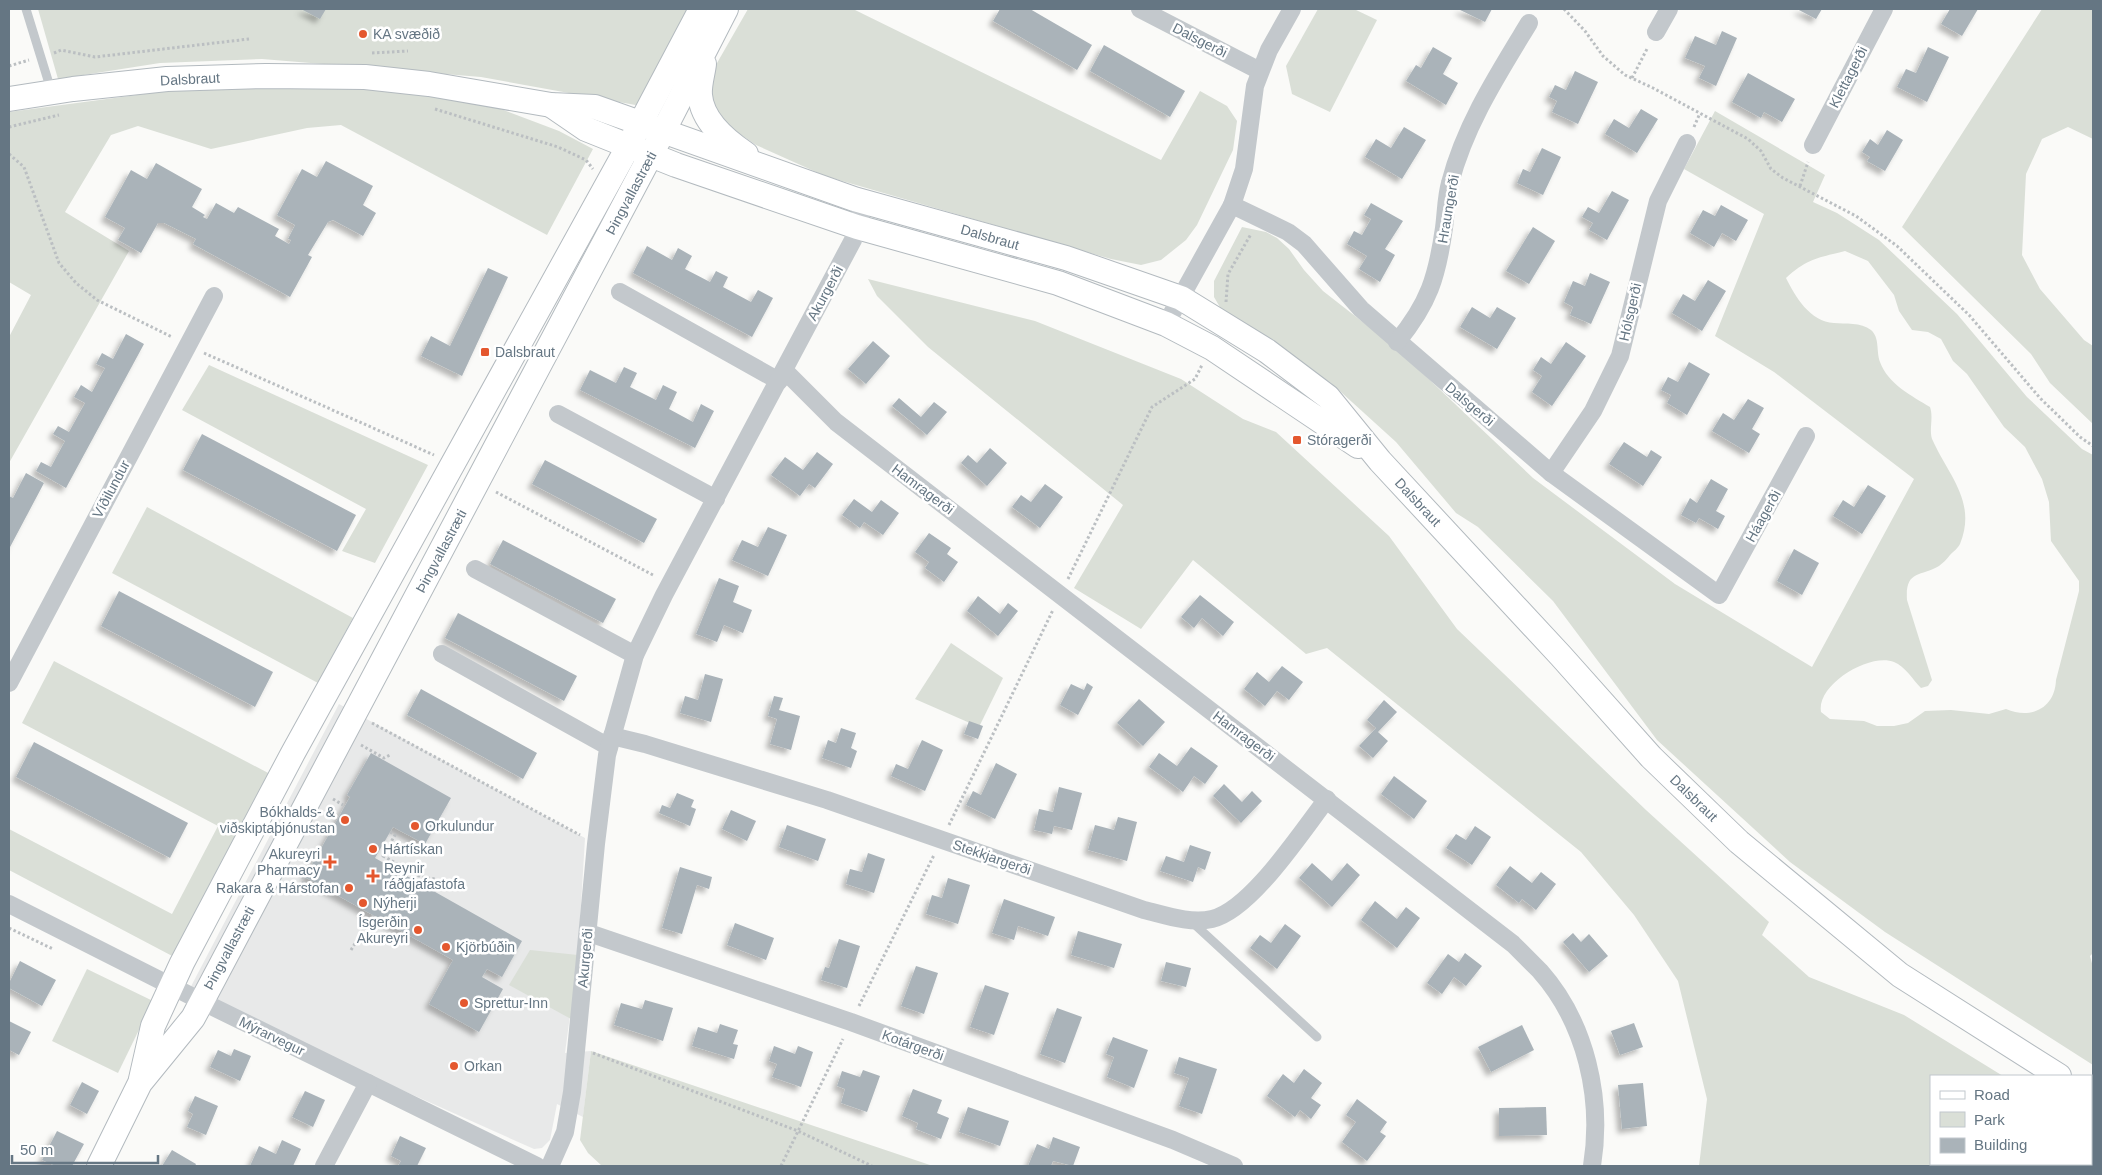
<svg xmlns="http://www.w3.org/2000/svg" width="2102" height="1175" viewBox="0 0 2102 1175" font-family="Arial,sans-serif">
	<defs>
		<filter id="shadow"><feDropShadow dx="-4.5" dy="4.5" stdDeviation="2.5" flood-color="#0004"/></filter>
	</defs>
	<rect width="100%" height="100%" fill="#fafaf8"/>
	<polygon fill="#e8e9e9" points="339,704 585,838 578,955 565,1053 591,1051 583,1117 557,1104 550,1140 542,1148 534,1149 187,994"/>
	<g fill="#dadfd7" fill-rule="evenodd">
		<polygon points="38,9 696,9 641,106 481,77 262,59 160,63 58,79"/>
		<polygon points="748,9 853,9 1161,160 1200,91 1227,106 1237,121 1233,150 1197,225 1186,240 1161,260 1141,265 1111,259 825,176 756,145 731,128 719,114 708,91 713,70"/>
		<polygon points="1318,9 1354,9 1377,20 1330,112 1292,94 1286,66"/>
		<polygon points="2042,9 2093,9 2093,139 2068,127 2042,139 2026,174 2022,255 2040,289 2084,340 2093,346 2093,424 2050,383 2031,354 1902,227"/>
		<polygon points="283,85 415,89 498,108 559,131 593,149 547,235 341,125 307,128 211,149 138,126 111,135 65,212 129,251 9,463 9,337 31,295 9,282 9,112 182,89"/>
		<path d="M 1715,111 L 1825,175 L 1813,202 L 1837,213 L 1879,240 L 1957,314 L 2027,397 L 2082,449 L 2093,455 L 2093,953 L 2090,956 L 2093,967 L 2093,1065 L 1885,932 L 1790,862 L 1657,740 L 1553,601 L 1478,527 L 1456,513 L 1396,442 L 1331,383 L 1221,309 L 1214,297 L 1214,281 L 1242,227 L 1266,232 L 1277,238 L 1289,249 L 1304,270 L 1323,291 L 1396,348 L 1533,478 L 1675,584 L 1812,667 L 1914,479 L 1774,372 L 1715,336 L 1764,214 L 1684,169 ZM 1845,251 L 1868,261 L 1894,295 L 1899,311 L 1912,330 L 1928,332 L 1941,339 L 1953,361 L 1967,374 L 2004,427 L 2025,447 L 2042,479 L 2049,502 L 2051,541 L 2079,581 L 2079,591 L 2056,680 C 2055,708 2031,720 2006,709 L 1989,714 L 1951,710 L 1925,711 L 1908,723 L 1894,726 L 1877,726 L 1864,721 L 1830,719 L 1821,712 C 1816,684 1871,652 1894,662 C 1905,666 1913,680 1921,688 L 1928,686 L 1932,680 L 1907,600 C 1905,570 1920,577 1939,566 C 1943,563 1947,559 1950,555 C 1953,552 1958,548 1960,544 C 1977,502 1949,476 1933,441 C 1928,432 1934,418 1930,407 C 1912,396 1888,384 1880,362 C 1876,351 1880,338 1871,330 C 1861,322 1845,324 1834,323 C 1810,322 1795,296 1786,278 C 1808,258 1818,258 1845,251 Z"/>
		<polygon points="868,279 1035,321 1181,379 1243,419 1276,432 1389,536 1457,629 1646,810 1769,922 1762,935 1809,977 1904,1015 2003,1076 1931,1076 1931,1164 2091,1164 2091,1132 2093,1133 2093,1166 1699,1166 1707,1099 1678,981 1634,915 1581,852 1327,648 1306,654 1193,560 1141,629 1074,588 1123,505 928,347 877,296"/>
		<polygon points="209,365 428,465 375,563 342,551 366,509 182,410"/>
		<polygon points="147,507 353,618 318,683 112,573"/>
		<polygon points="951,643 1003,678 979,727 915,699"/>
		<polygon points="54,661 272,775 176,958 9,870 9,829 172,914 218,826 22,723"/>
		<polygon points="530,950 578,955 571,1019 509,985"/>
		<polygon points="87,969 153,1001 118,1073 52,1041"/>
		<polygon points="591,1051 927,1164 933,1166 602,1166 588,1153 580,1140"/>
	</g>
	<g fill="#aab3b9" filter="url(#shadow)">
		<polygon points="301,9 326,9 320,19"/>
		<polygon points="1000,9 1030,9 1092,45 1077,70 993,21"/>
		<polygon points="1458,9 1492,9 1485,22"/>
		<polygon points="1797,9 1822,9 1816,19"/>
		<polygon points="1950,9 1978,9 1962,36 1941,24"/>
		<polygon points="1722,31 1737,38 1716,86 1699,78 1705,66 1685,58 1695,36 1716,45"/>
		<polygon points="1104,45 1185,91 1170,117 1090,71"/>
		<polygon points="1433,47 1452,58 1443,74 1458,83 1446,105 1406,81 1416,65 1421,68"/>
		<polygon points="1928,47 1949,57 1927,102 1897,87 1906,69 1916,73"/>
		<polygon points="1575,71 1598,82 1578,124 1552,112 1557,101 1549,97 1555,85 1566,90"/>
		<polygon points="1748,73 1795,99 1782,122 1764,112 1761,118 1732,102"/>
		<polygon points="1641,109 1658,119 1637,153 1605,134 1614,119 1629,128"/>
		<polygon points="1404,127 1426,140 1402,179 1365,157 1376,139 1391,148"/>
		<polygon points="1887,130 1903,140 1885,171 1867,161 1870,157 1862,152 1870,139 1878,145"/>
		<polygon points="1542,148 1561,157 1543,195 1517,183 1523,169 1530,172"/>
		<polygon points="326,161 373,186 363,205 376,213 363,236 333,220 328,222 308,255 312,257 290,297 193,244 196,239 164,223 158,223 141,253 118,240 125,228 105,217 131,170 147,179 156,163 202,189 192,207 205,215 203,217 207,219 216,203 234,213 238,207 279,229 275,236 289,244 291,240 288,239 295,225 277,215 302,169 317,177"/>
		<polygon points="1612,191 1629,200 1607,240 1589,230 1593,223 1582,217 1588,207 1599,213"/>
		<polygon points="1371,203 1403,221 1385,249 1395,255 1380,282 1359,269 1367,256 1347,244 1354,231 1362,235 1371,219 1364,215"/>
		<polygon points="1721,205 1748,220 1736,241 1722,233 1714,247 1690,233 1703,210 1715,216"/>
		<polygon points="1533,227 1555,241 1529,284 1506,271"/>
		<polygon points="647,246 672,260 678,248 692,256 685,269 710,282 716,271 728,277 723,287 751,302 758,290 773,298 752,337 633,273"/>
		<polygon points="488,268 508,277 462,376 421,356 431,336 450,346"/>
		<polygon points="1590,273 1610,282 1591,324 1570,315 1573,307 1564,302 1573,281 1585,286"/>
		<polygon points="1708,280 1726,291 1702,331 1672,313 1683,294 1695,301"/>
		<polygon points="1472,307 1490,318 1497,307 1516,318 1497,349 1460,327"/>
		<polygon points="126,334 144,344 66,488 36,471 41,462 51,467 65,441 53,434 58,426 69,432 85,403 74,397 81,385 92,392 105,368 96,364 102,353 113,359"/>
		<polygon points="873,341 890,356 866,384 848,369"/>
		<polygon points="1566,342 1586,356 1552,406 1532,392 1542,376 1533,370 1541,357 1551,364"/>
		<polygon points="1689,362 1710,374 1687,415 1667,403 1671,395 1661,390 1668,377 1678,382"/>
		<polygon points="624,367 637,373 630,387 656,400 663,385 677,392 669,409 693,422 701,404 714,411 695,448 580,390 590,370 616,383"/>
		<polygon points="899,398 921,417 934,402 947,412 927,435 892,406"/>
		<polygon points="1748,399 1764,408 1752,429 1760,434 1749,453 1712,431 1723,413 1734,420"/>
		<polygon points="202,434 356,515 337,551 183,470"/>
		<polygon points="1624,442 1647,457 1651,450 1662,457 1643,486 1609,464"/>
		<polygon points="990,448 1007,463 987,486 961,463 968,455 977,463"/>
		<polygon points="817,452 833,464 815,488 809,484 800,496 771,475 785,457 803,470"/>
		<polygon points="545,460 657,519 644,543 532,484"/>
		<polygon points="26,473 44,483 9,549 9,496 13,498"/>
		<polygon points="1711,479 1728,489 1716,511 1725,516 1718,529 1699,518 1696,523 1681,515 1690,498 1697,503"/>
		<polygon points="1045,484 1063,497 1040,528 1012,507 1021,495 1031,502"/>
		<polygon points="1868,485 1886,496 1862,534 1833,516 1843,500 1854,507"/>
		<polygon points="854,499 872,512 881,500 899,513 883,535 864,522 860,528 842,515"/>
		<polygon points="768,527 787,535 768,576 732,560 742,540 758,547"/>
		<polygon points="929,533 951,548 947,554 958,562 944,582 925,568 929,562 915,552"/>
		<polygon points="503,540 616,599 603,623 490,564"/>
		<polygon points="1794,549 1819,563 1802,595 1777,581"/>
		<polygon points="719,578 739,586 733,602 752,610 743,633 724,625 717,642 696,634"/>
		<polygon points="119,591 273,672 255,707 101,626"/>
		<polygon points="1200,595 1234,622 1223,636 1202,618 1194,628 1181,617"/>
		<polygon points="978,596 1000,614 1008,603 1018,611 998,636 967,611"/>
		<polygon points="458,613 577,676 564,701 445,638"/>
		<polygon points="1282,666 1303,682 1289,700 1277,691 1265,706 1244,689 1257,672 1269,682"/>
		<polygon points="705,674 723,679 711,722 680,713 685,696 698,700"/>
		<polygon points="1087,683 1093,687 1078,715 1060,705 1071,684 1084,690"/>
		<polygon points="421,689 537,753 523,779 407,715"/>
		<polygon points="774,696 783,698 779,710 800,716 791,750 770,744 777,719 768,716"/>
		<polygon points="1139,699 1165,722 1143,746 1117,723"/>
		<polygon points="1384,700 1397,712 1378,732 1388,741 1373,758 1359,746 1376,728 1367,720"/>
		<polygon points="969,721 983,726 978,739 964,734"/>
		<polygon points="841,728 856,733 851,748 857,751 851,768 822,758 828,740 836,743"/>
		<polygon points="922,740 943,750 925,791 891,776 896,764 908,769"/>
		<polygon points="34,742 188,823 170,858 16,777"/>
		<polygon points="1191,747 1218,766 1205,784 1194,776 1183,792 1149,767 1159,753 1177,766"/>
		<polygon points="371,753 451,798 425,844 393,827 375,858 522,941 502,977 487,969 482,977 503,989 479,1032 429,1004 453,960 305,877 350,797 347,795"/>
		<polygon points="996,763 1017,774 995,819 966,805 973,791 981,795"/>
		<polygon points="1394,776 1427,801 1414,819 1381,794"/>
		<polygon points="1224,784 1242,802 1252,791 1262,801 1241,823 1213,796"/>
		<polygon points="1059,787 1082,793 1072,830 1054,826 1052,834 1034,830 1039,809 1053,812"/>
		<polygon points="677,793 694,800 691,807 696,809 690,826 659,813 662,805 670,808"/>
		<polygon points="731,810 756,821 747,841 722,829"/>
		<polygon points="1118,817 1137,822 1127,861 1088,850 1095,825 1114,830"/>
		<polygon points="787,825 826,839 818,861 779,847"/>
		<polygon points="1475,826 1491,837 1472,865 1446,848 1456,834 1466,840"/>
		<polygon points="1190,845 1211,852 1205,870 1198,867 1193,882 1160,871 1166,856 1184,862"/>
		<polygon points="868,853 885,859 874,893 846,884 850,869 862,872"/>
		<polygon points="1312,863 1332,881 1347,863 1360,875 1332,907 1299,878"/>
		<polygon points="1510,866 1532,883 1541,872 1556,884 1536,910 1522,899 1519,903 1496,885"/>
		<polygon points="680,867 712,877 709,889 697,885 682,934 662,928"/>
		<polygon points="948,878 970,885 958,924 926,914 932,895 942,898"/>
		<polygon points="1004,899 1055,917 1048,936 1018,926 1014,940 992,933"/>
		<polygon points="1375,901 1397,919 1406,907 1420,918 1397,948 1361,920"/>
		<polygon points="735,923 774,938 766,960 727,945"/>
		<polygon points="1285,924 1301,936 1277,969 1250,948 1260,935 1271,943"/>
		<polygon points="1078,931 1122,944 1114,968 1071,955"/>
		<polygon points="1573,933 1581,942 1589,934 1608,956 1589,972 1563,942"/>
		<polygon points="839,939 860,946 847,988 821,980 825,967 829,968"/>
		<polygon points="1465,953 1482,966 1466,986 1454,977 1442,994 1427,983 1448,954 1459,962"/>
		<polygon points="20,961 56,980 42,1006 9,988 9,983"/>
		<polygon points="1166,962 1191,968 1186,987 1161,981"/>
		<polygon points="916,966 938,973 924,1014 901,1006"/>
		<polygon points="985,985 1009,993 994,1035 970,1027"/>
		<polygon points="645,1000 673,1008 663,1041 614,1025 621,1003 642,1009"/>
		<polygon points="1057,1008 1082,1017 1065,1063 1040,1054"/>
		<polygon points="9,1021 31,1032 19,1055 9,1050"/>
		<polygon points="1634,1023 1643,1047 1620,1055 1611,1031"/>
		<polygon points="720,1024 738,1030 733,1044 738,1045 734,1059 692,1046 698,1027 717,1033"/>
		<polygon points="1522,1025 1534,1050 1491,1072 1478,1047"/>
		<polygon points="1113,1037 1148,1050 1134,1088 1107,1077 1114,1057 1106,1054"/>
		<polygon points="774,1046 795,1054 798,1046 813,1052 801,1087 772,1077 777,1064 769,1061"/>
		<polygon points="234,1049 251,1056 240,1081 210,1067 218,1050 231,1056"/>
		<polygon points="1179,1057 1217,1069 1202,1114 1179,1106 1189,1078 1174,1073"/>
		<polygon points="1304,1069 1322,1083 1311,1098 1321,1105 1311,1119 1300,1110 1295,1117 1267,1096 1283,1074 1294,1083"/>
		<polygon points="863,1070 880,1076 867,1112 841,1103 845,1089 837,1086 842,1071 860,1077"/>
		<polygon points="82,1082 99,1091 87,1114 70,1105"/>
		<polygon points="1643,1083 1647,1126 1622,1129 1618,1085"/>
		<polygon points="913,1089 942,1100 937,1113 949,1118 941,1139 916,1129 918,1123 902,1116"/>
		<polygon points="305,1091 325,1100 313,1127 292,1117"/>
		<polygon points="195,1096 218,1106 206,1135 187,1127 193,1114 188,1111"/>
		<polygon points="1357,1099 1387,1122 1380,1132 1386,1136 1367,1161 1342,1142 1356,1122 1346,1115"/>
		<polygon points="968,1107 1009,1121 1000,1146 959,1132"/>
		<polygon points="1546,1107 1547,1135 1499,1136 1499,1108"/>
		<polygon points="57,1131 84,1144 72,1166 56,1166 42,1160"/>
		<polygon points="400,1136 426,1148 417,1166 398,1166 401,1161 391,1156"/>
		<polygon points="1053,1137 1080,1147 1073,1166 1053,1161 1051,1166 1028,1166 1037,1144 1049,1149"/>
		<polygon points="282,1140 301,1149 293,1166 250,1166 259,1146 276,1154"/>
		<polygon points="172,1150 196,1164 195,1166 162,1166"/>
	</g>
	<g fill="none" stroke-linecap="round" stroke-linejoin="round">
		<defs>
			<g id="secondary">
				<path d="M 704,64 C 703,73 699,85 700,95 C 702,121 725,140 746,154"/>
				<polyline points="9,99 73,89 167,79 266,76 365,77 429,84 551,105 595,107 854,199 1066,258 1181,298 1267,351 1328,397 1380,461 1561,656 1651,757 1739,842 1900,975 2059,1076"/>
				<polyline points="551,105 586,129 676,165 857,227 1058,283 1166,324 1212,348 1358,446"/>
				<polyline points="141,1079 153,1026 182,963 293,753 628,147 701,9"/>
				<polyline points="2091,1096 2093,1098"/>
				<polyline points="99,1166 140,1083 193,1018 664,130 726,9"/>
			</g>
		</defs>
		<use href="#secondary" stroke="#b3babf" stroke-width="26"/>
		<g stroke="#bbbfc2" stroke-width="3" stroke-dasharray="2.5 2.5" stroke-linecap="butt">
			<polyline points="1564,9 1585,31 1603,56 1625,75 1653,88 1748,139 1761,151 1771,169 1783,178 1856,216 1897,246 1969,315 2040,398 2080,437 2093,446"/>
			<polyline points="54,53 61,50 95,57 249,39"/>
			<polyline points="372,53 408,51"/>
			<polyline points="9,66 29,60"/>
			<polyline points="1632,78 1648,47"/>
			<polyline points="435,109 558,147 586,160 593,169"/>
			<polyline points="9,127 59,115"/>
			<polyline points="1694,127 1700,113"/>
			<polyline points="9,154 24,167 59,263 76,283 97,300 172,337"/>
			<polyline points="1800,186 1808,162"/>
			<polyline points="1226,302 1228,274 1251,234"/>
			<polyline points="204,353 434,455"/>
			<polyline points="496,492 653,575"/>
			<polyline points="1068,579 1152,407 1195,379 1202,365"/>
			<polyline points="372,723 580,835"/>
			<polyline points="361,745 384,758 390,755"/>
			<polyline points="333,799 343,805"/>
			<polyline points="949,825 1053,610"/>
			<polyline points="390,832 395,835 383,856 401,866"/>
			<path d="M 295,870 C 305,877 305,879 301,891"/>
			<polyline points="398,871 401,866 421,877 435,879"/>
			<polyline points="9,928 53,949"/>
			<polyline points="351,950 373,915"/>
			<polyline points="859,1006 934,855"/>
			<polyline points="593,1053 798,1131 872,1166"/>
			<polyline points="781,1166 843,1039"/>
		</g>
		<g stroke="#c3c8cc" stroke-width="9">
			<polyline points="26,9 51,90"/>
			<polyline points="1192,922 1317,1037"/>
		</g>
		<g stroke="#c3c8cc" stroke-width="18">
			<polyline points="1140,9 1260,71"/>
			<polyline points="1656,32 1669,9"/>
			<polyline points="1813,145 1884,9"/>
			<polyline points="1232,205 1288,232 1304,244 1361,309 1551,473 1719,595 1806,436"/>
			<polyline points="620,292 779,381"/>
			<polyline points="1166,324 1232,205 1244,169 1255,86 1269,50 1292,9"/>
			<path d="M 1397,342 C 1429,303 1437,277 1444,228 C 1446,213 1446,197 1450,183 C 1465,125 1498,74 1529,23"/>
			<path d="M 785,371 L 836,422 L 1513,944 C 1522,953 1531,962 1540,971 C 1586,1023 1603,1098 1592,1166"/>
			<polyline points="558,414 716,499"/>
			<polyline points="1551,473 1593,411 1620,356 1658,201 1687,143"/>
			<polyline points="475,569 635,655"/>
			<polyline points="442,654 609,747"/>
			<polyline points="9,683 214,296"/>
			<path d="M 612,736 L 645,744 L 827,800 L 1144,910 C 1165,915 1190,924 1212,919 C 1251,910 1302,831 1327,799"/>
			<polyline points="9,904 201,1001 537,1166"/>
			<polyline points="589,933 851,1022 1173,1140 1234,1166"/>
			<polyline points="324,1166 368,1083"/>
			<polyline points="550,1166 565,1132 572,1092 596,844 607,755 635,655 664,595 853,240 864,202"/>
		</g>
		<use href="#secondary" stroke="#fff" stroke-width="24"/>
	</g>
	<g fill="#e4572e" stroke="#fff" stroke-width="2">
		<circle cx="363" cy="34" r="5"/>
		<rect x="480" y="347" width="10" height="10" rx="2.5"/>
		<rect x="1292" y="435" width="10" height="10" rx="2.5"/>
		<circle cx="345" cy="820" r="5"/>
		<circle cx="415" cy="826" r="5"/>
		<circle cx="373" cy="849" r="5"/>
		<path d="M327.5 854.5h5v5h5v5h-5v5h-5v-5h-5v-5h5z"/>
		<path d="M370.5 868.5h5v5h5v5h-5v5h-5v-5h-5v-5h5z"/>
		<circle cx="349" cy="888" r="5"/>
		<circle cx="363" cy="903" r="5"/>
		<circle cx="418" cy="930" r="5"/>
		<circle cx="446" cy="947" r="5"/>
		<circle cx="464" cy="1003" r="5"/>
		<circle cx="454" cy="1066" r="5"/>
	</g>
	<g text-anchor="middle" stroke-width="5" stroke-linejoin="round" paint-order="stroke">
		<g font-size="14" fill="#657683" stroke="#fff" text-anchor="start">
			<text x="373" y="39">KA svæðið</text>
			<text x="495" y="357">Dalsbraut</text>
			<text x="1307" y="445">Stóragerði</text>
			<text x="335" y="817" text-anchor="end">Bókhalds- &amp;<tspan x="335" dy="16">viðskiptaþjónustan</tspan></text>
			<text x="425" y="831">Orkulundur</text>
			<text x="383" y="854">Hártískan</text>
			<text x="320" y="859" text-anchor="end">Akureyri<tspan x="320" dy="16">Pharmacy</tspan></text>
			<text x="384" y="873">Reynir<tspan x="384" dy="16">ráðgjafastofa</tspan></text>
			<text x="339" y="893" text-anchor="end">Rakara &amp; Hárstofan</text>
			<text x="373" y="908">Nýherji</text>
			<text x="408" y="927" text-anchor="end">Ísgerðin<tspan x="408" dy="16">Akureyri</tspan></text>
			<text x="456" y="952">Kjörbúðin</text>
			<text x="474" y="1008">Sprettur-Inn</text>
			<text x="464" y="1071">Orkan</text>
		</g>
		<g font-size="14" fill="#657683" stroke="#fff">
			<text transform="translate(1200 40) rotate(27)" y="5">Dalsgerði</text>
			<text transform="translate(1848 77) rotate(-63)" y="5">Klettagerði</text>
			<text transform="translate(190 79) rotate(-3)" y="5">Dalsbraut</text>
			<text transform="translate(631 193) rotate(-62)" y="5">Þingvallastræti</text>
			<text transform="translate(1448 209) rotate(-80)" y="5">Hraungerði</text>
			<text transform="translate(990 237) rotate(16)" y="5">Dalsbraut</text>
			<text transform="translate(825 293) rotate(-62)" y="5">Akurgerði</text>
			<text transform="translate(1630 312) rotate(-77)" y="5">Hólsgerði</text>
			<text transform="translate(1470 404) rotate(40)" y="5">Dalsgerði</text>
			<text transform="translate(111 489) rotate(-62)" y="5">Víðilundur</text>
			<text transform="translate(923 489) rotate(37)" y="5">Hamragerði</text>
			<text transform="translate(1418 502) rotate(47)" y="5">Dalsbraut</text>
			<text transform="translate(1763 516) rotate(-61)" y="5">Háagerði</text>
			<text transform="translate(441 551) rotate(-62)" y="5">Þingvallastræti</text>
			<text transform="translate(1244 736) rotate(37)" y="5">Hamragerði</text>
			<text transform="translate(1694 798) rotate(44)" y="5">Dalsbraut</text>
			<text transform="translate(992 857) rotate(19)" y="5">Stekkjargerði</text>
			<text transform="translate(229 948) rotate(-62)" y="5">Þingvallastræti</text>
			<text transform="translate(585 958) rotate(-85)" y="5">Akurgerði</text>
			<text transform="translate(272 1036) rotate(26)" y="5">Mýrarvegur</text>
			<text transform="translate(913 1045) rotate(20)" y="5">Kotárgerði</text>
		</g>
	</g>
	<rect width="2102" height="1175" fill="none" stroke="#657683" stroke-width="20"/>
	<rect x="1930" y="1075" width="162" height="90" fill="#ffffff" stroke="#c1c8cd"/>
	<rect x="1940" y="1091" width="25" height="8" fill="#ffffff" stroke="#c1c8cd"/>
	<text x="1974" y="1100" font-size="15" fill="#657683">Road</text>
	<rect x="1940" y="1112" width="25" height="15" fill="#dadfd7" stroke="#c1c8cd"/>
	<text x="1974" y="1125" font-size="15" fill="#657683">Park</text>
	<rect x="1940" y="1138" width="25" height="15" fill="#aab3b9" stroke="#c1c8cd"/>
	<text x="1974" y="1150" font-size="15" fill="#657683">Building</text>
	<path d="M12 1155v8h146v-8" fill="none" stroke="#657683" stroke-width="2.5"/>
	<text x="20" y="1155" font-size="15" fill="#657683" stroke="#ffffff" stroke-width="4" paint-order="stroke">50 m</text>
</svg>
